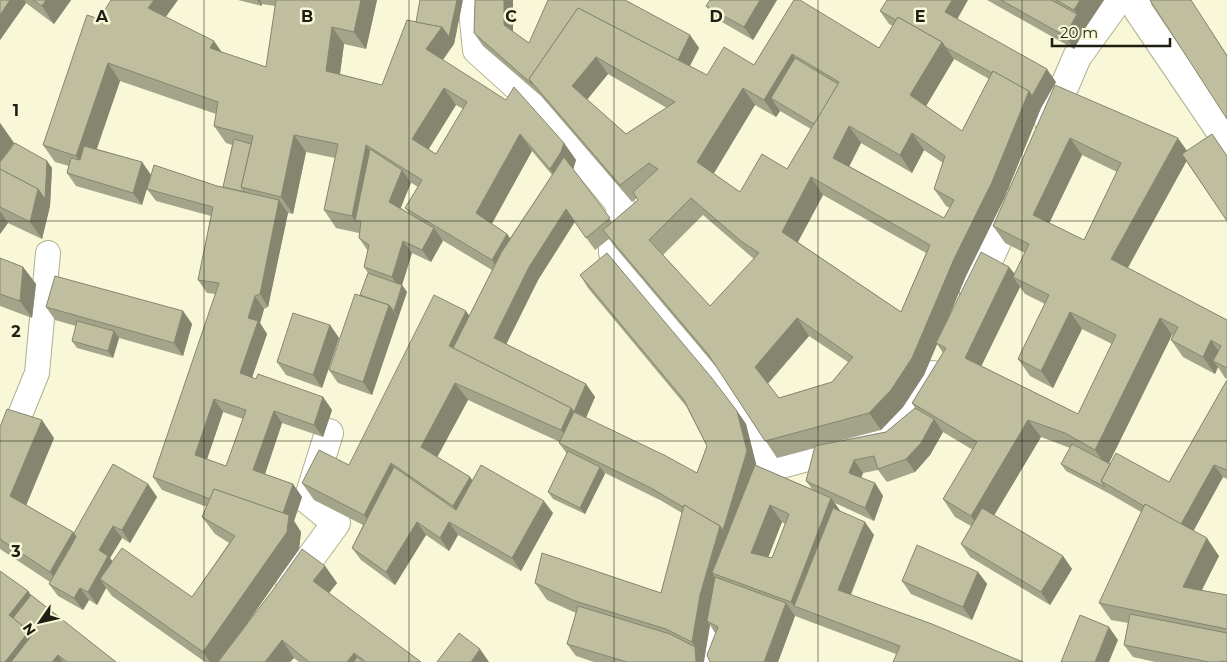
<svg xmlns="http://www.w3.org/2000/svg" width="1227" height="662" viewBox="0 0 1227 662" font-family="Montserrat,sans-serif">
	<rect width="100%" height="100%" fill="#f8f7d7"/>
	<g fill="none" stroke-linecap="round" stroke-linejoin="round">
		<defs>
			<polyline id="lane" points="0,464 37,373 48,253"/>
			<g id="street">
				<polyline points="472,0 477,50 540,107 620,204 619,231 613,246 613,253 739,407 774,466"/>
				<polyline points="1136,0 1138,10 1227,141"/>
				<polyline points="1049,122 1077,57 1118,0"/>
				<polyline points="974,291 1016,201"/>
				<polyline points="754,503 764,476 774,466 882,437 903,422 923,397 933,375"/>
				<polyline points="290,586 336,523 308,500 329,433"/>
				<polyline points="713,662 713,635 721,593"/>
			</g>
		</defs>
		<use href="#lane" stroke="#b1b091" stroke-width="26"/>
		<use href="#street" stroke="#b1b091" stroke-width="30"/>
		<use href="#lane" stroke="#fff" stroke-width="24"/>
		<use href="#street" stroke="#fff" stroke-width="28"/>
	</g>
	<g fill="#a4a48a" fill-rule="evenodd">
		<polygon points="0,0 71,0 54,24 26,3 0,40"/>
		<path d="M 238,0 L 377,0 L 366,49 L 344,44 L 340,74 L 382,85 L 416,22 L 462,4 L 454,44 L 443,60 L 564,143 L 576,160 L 573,169 L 612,222 L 638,200 L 637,198 L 632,202 L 541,96 L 483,46 L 474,33 L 513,32 L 529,43 L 690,35 L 699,48 L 690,66 L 707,75 L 754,65 L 794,0 L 879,48 L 893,26 L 889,24 L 880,11 L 957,19 L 1056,82 L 1041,108 L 1004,199 L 966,276 L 945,326 L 1009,267 L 1015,274 L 1025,253 L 1005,243 L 993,226 L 1055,85 L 1187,151 L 1212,134 L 1227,156 L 1227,221 L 1186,161 L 1128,268 L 1227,320 L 1227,379 L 1225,378 L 1218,367 L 1215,374 L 1183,357 L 1171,340 L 1173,335 L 1172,335 L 1109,463 L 1169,482 L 1227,380 L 1227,479 L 1223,477 L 1193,531 L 1219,556 L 1201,590 L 1227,595 L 1227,662 L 1155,662 L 1133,657 L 1124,645 L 1128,623 L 1111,620 L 1099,603 L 1141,512 L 1110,494 L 1066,471 L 1061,464 L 1070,448 L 1041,437 L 994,515 L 1063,556 L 1072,569 L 1050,605 L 970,557 L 961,544 L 971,526 L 955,517 L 943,499 L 973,450 L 943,432 L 930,455 L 915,472 L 887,482 L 878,470 L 863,473 L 861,478 L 875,483 L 883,496 L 874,521 L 835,503 L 841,512 L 874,535 L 851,595 L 932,624 L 896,654 L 795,616 L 778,662 L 715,633 L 710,625 L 704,662 L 594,662 L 576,656 L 567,644 L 576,613 L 547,600 L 535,583 L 661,593 L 682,513 L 660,500 L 605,473 L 585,514 L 553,499 L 548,492 L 567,454 L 559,443 L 560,442 L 468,400 L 437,457 L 470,477 L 472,481 L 553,513 L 521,571 L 458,535 L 449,551 L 426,535 L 395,585 L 361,560 L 352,548 L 363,525 L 314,500 L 302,483 L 349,465 L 469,316 L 492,270 L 442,240 L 431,262 L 412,253 L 402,285 L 407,292 L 372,395 L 338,383 L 329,370 L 360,295 L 368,273 L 364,267 L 368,251 L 359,238 L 359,233 L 336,228 L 324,210 L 335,158 L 306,152 L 293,214 L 288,213 L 268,307 L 264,309 L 260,323 L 267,334 L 252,378 L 323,397 L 332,410 L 323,437 L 282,423 L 265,474 L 293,484 L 302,497 L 294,521 L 301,532 L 299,549 L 240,634 L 325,566 L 337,583 L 329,593 L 421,662 L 299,662 L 294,658 L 290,662 L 205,662 L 112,596 L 106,588 L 97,605 L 89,600 L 83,610 L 58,596 L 49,584 L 50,582 L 0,549 L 0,427 L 54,438 L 26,505 L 74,533 L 148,484 L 157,497 L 130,543 L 122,538 L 110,558 L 112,561 L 192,597 L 229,543 L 215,534 L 202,517 L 207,507 L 162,490 L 153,477 L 216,294 L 207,293 L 198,280 L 211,216 L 156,201 L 147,189 L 217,186 L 223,187 L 232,145 L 226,143 L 214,126 L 216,114 L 120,81 L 97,149 L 142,162 L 151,175 L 142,205 L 76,186 L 67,173 L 69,166 L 55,162 L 43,145 L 99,19 L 166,17 L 223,53 L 266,67 L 275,6 L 262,4 L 262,6 ZM 954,59 L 989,79 L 962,131 L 926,106 ZM 608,74 L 667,108 L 626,134 L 587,100 ZM 456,105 L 463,109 L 436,154 L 429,149 ZM 755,105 L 776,117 L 780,111 L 811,129 L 787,169 L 740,192 L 713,173 ZM 861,143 L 912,173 L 924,150 L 943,163 L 934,189 L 946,206 L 950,208 L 944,218 L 849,166 ZM 532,151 L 552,175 L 510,238 L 507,234 L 492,224 ZM 1082,155 L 1117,172 L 1084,240 L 1049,223 ZM 410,182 L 418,187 L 405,208 L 409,213 L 401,208 ZM 823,195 L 926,253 L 901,312 L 798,242 ZM 703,215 L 754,259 L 710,306 L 663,255 ZM 575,222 L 595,250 L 609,239 L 615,247 L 717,368 L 777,458 L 815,448 L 806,481 L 812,489 L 755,465 L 756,464 L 746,424 L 737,411 L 580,275 L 588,288 L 686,406 L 707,446 L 697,473 L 586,418 L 595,397 L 586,384 L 506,344 L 538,280 ZM 1020,287 L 1025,294 L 1045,304 L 1018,359 L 1030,376 L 1053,388 L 1082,329 L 1112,344 L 1078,414 L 981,366 ZM 809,336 L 848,362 L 832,382 L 779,398 L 768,384 ZM 937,344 L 943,353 L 912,403 L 915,408 L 886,432 L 835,442 L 881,430 L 903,407 L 924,375 ZM 223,412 L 243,419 L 226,466 L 207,459 ZM 782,522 L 785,524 L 772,558 L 768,557 Z"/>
		<polygon points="777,0 753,40 715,18 706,6"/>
		<polygon points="987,0 1104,0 1086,27 1074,49"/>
		<polygon points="0,123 14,143 2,159 47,161 52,168 50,206 42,239 8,223 0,234"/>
		<polygon points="0,258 23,267 36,284 32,318 0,306"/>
		<polygon points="46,307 183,311 192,324 183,356 119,338 113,358 77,348 72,341 76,326 55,320"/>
		<polygon points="330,325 339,338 322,388 286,375 277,362"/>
		<polygon points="978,572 987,584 972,620 911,594 902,581"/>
		<polygon points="28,591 31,595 116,662 0,662"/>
	</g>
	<g fill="#868670">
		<polygon points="10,0 24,0 26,3 0,40 0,15"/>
		<polygon points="46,0 71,0 54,24 42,6"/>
		<polygon points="154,0 178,0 160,25 148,8"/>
		<polygon points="257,0 260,0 262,4 262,6"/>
		<polygon points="361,0 377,0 366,49 354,32"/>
		<polygon points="457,0 463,0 454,44 438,66 426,49"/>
		<polygon points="504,0 513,0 513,38 504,25"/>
		<polygon points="760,0 777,0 753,40 744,27"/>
		<polygon points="952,0 968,0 954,25 945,12"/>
		<polygon points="1080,0 1104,0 1086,27 1074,10"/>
		<polygon points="1191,0 1227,55 1227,56"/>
		<polygon points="1077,14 1086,27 1074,49 1065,36"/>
		<polygon points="332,27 344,44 338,88 326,71"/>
		<polygon points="690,35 699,48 685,75 676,63"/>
		<polygon points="214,41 226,58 210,48"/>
		<polygon points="942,42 954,59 922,113 910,95"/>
		<polygon points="792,54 804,71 771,98 780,111 776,117 764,100"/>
		<polygon points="596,57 608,74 584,103 572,86"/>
		<polygon points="108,63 120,81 88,173 76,156"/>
		<polygon points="1047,69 1056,82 1041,108 1004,199 966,276 924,375 903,407 881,430 869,413 954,259 1029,91"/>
		<polygon points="444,88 456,105 424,156 412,139"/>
		<polygon points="743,88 755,105 710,180 697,162"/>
		<polygon points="0,123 14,143 0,163"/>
		<polygon points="849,126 861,143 845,175 833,158"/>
		<polygon points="912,133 924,150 912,173 900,155"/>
		<polygon points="520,134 532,151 488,230 476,213"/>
		<polygon points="294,135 306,152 293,214 281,197"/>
		<polygon points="1070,138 1082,155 1045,232 1033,215"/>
		<polygon points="1178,138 1190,155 1123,276 1111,259"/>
		<polygon points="564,143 576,160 573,170 562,186 550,169"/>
		<polygon points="366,145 378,162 361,221 355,221 352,216"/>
		<polygon points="47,161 52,168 50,206 42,239 30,222 38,189"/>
		<polygon points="142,162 151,175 142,205 133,193"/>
		<polygon points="402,170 411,183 398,214 389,202"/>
		<polygon points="811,177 823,195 794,249 782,232"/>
		<polygon points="279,200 288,213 268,307 260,294"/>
		<polygon points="566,209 575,221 538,280 503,351 494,338 529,267"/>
		<polygon points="0,211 8,223 0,234"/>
		<polygon points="434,228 443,241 431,262 422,250"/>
		<polygon points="507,234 519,251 504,277 492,260"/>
		<polygon points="403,241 412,253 402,285 407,292 398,318 394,311 401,290 392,277"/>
		<polygon points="23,267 36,284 32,318 20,301"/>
		<polygon points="1009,267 1019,280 1013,277 1020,287 977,375 965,358"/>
		<polygon points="255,296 264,309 260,323 267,334 249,386 240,373 248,318"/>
		<polygon points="389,305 398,318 372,395 363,382"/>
		<polygon points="183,311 192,324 183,356 174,343"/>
		<polygon points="466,311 478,328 464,356 449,346"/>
		<polygon points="1070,312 1082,329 1053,388 1041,371"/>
		<polygon points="797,318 809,336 767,384 755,367"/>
		<polygon points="1160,318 1172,335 1107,467 1095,450"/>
		<polygon points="330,325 339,338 322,388 313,375"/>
		<polygon points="114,331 119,338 113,358 108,351"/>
		<polygon points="1211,340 1223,358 1213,361 1218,367 1215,374 1203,357"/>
		<polygon points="455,383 468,400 433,465 421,447"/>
		<polygon points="586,384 595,397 573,447 561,430 571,408"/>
		<polygon points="323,397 332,410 323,437 314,425"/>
		<polygon points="214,399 223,412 204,468 195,455"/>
		<polygon points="274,411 282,423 262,483 253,470"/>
		<polygon points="737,411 746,424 756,464 732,543 723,530"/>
		<polygon points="934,419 943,432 930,455 915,472 906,459"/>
		<polygon points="42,420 54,438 23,513 10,496"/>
		<polygon points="1028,420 1041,437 983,534 971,516"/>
		<polygon points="854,460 863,473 858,486 849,473"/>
		<polygon points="391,463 403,480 376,532 364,515"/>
		<polygon points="1214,465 1223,477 1189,539 1180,526"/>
		<polygon points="600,467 605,474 585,514 580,508"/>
		<polygon points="470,477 482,494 465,523 453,506"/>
		<polygon points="875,483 883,496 874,521 865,508"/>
		<polygon points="148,484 157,497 130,543 122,530"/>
		<polygon points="293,484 302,497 294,521 301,532 299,549 220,662 210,662 203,652 282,516"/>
		<polygon points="831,498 843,515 794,606 791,602"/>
		<polygon points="544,501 553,513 521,571 512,558"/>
		<polygon points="770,505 782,522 763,571 751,553"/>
		<polygon points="417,522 426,535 395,585 386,572"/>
		<polygon points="449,522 458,535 449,551 440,538"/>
		<polygon points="865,522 874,535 847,603 838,590"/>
		<polygon points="113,526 122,538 110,558 117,568 100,579 106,588 97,605 88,592 99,550"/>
		<polygon points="720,526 732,543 712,573 720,584 707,621 710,625 704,660 692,642 700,595"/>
		<polygon points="73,532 85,549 62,589 50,572"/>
		<polygon points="1207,538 1219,556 1195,604 1183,587"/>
		<polygon points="1063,556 1072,569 1050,605 1041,592"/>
		<polygon points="325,566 337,583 325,598 313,581"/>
		<polygon points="978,572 987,584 972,620 963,607"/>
		<polygon points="80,588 89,600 83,610 74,598"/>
		<polygon points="28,591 40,608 12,619 9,615"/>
		<polygon points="786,603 795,616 778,662 764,662"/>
		<polygon points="1109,627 1118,640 1109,662 1095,662"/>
		<polygon points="29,631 41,648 30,662 5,662"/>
		<polygon points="282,640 294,658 290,662 265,662"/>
		<polygon points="695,647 704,660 704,662 696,662"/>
		<polygon points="480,649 489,662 471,662"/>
		<polygon points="354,653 360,662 347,662"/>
		<polygon points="58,655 63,662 52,662"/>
	</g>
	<g fill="#bfbfa0" stroke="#868670" fill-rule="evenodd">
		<polygon points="0,0 10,0 0,15"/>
		<polygon points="33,0 46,0 42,6"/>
		<path d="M 111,0 L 154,0 L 148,8 L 214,41 L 210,48 L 266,67 L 276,0 L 361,0 L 354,32 L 332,27 L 326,71 L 382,85 L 407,20 L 442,27 L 426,49 L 506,100 L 514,87 L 564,143 L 561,152 L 550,169 L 520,134 L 476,213 L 507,234 L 492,260 L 405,208 L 422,180 L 366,145 L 352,216 L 324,210 L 338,144 L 294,135 L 281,197 L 241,187 L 253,136 L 214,126 L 218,102 L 108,63 L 76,156 L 43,145 L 87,15 L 99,19 ZM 444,88 L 467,102 L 436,154 L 412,139 Z"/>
		<polygon points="420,0 457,0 449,37 442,27 416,22"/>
		<polygon points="475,0 504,0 504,25 529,43 548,0 625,0 690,35 678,60 578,8 529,79 532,84 474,33"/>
		<polygon points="710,0 760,0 744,27 706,6"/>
		<path d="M 794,0 L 800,0 L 879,48 L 898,17 L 942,42 L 910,95 L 962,131 L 993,71 L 1029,91 L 992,182 L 954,259 L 912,358 L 891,390 L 869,413 L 765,441 L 708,354 L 603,230 L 638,200 L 633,192 L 658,169 L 649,163 L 620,185 L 529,79 L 578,8 L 707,75 L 724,47 L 754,65 ZM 792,54 L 839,82 L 787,169 L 762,154 L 740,192 L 697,162 L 743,88 L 764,100 ZM 596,57 L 675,102 L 626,134 L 572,86 ZM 849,126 L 900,155 L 912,133 L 945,156 L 934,189 L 954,200 L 944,218 L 833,158 ZM 811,177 L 930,245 L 901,312 L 782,232 ZM 691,198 L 741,241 L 759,253 L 710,306 L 649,240 ZM 797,318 L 853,357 L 832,382 L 779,398 L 755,367 Z"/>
		<polygon points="887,0 952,0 945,12 1047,69 1032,96 1029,91 993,71 992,73 945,47 942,42 898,17 896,20 880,11"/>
		<polygon points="1001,0 1051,0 1077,14 1065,36"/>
		<polygon points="1056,0 1080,0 1074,10"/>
		<polygon points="1150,0 1191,0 1227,56 1227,119"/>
		<polygon points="795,58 838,84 814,124 771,98"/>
		<path d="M 1055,85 L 1178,138 L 1111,259 L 1227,320 L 1227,368 L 1213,361 L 1221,346 L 1211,340 L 1203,357 L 1171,340 L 1178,327 L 1160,318 L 1095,450 L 1065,433 L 1028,420 L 971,516 L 943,499 L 977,442 L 912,403 L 946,348 L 936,343 L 981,252 L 1009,267 L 965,358 L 1078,414 L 1116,335 L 1070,312 L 1041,371 L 1018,359 L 1049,295 L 1013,277 L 1029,244 L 993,226 ZM 1070,138 L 1121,163 L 1084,240 L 1033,215 Z"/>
		<polygon points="1212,134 1227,156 1227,221 1182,154"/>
		<polygon points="234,139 251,144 241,187 245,192 223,187"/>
		<polygon points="15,143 47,161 45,199 38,189 0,169 0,162"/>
		<polygon points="84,146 142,162 133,193 67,173 71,158 80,160"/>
		<polygon points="370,149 402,170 389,202 434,228 422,250 403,241 392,277 364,267 369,245 359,238 361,221 355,221"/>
		<polygon points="564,157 610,218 586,238 566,209 529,267 494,338 586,384 574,412 571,408 453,348 501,253"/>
		<path d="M 154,165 L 217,186 L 279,200 L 260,294 L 255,296 L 248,318 L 258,321 L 240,373 L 256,379 L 258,374 L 323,397 L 314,425 L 274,411 L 253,470 L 293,484 L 283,513 L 214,489 L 210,499 L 153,477 L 219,283 L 198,280 L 213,207 L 147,189 ZM 214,399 L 246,410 L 226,466 L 195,455 Z"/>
		<polygon points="0,169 38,189 30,222 0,207"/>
		<polygon points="607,253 711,377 737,411 747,451 723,530 720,526 684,505 683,507 651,488 559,443 574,412 666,456 697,473 707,446 684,400 580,275"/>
		<polygon points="0,258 23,267 20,301 0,294"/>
		<polygon points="368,273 402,285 394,311 389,305 360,295"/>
		<polygon points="55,276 183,311 174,343 46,307"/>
		<polygon points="355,294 389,305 363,382 329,370"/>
		<polygon points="434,295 466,311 449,346 571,408 561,430 455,383 421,447 470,477 453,506 391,463 364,515 302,483 319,450 349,465"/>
		<polygon points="293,313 330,325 313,375 277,362"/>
		<polygon points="77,321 114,331 108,351 72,341"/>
		<polygon points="1227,380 1227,470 1214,465 1181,524 1145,504 1144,506 1101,481 1116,453 1169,482"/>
		<polygon points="915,408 934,419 921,443 906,459 878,469 874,456 854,460 849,473 875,483 865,508 806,481 815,446 886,432"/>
		<polygon points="7,409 42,420 10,496 73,532 50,572 0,539 0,427"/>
		<polygon points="1072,444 1110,464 1101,481 1105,487 1061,464"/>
		<polygon points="568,451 600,467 580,508 548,492"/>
		<polygon points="113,464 148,484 122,530 113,526 99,550 108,556 88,592 80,588 74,598 49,584 76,537 74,533"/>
		<polygon points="481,465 544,501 512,558 449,522 440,538 417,522 386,572 352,548 394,467 456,510"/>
		<path d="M 755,465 L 831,498 L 791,602 L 712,573 ZM 770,505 L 789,514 L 772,558 L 751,553 Z"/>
		<polygon points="214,489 289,515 287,532 203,652 100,579 122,548 192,597 235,536 202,517"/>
		<polygon points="1145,504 1207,538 1183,587 1227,595 1227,629 1099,603"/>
		<polygon points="684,505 720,526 700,595 692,642 666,629 575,601 535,583 542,553 661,593"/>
		<polygon points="833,508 865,522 838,590 932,624 1023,662 893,662 900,646 794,606"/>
		<polygon points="982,508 1063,556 1041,592 961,544"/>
		<polygon points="917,545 978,572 963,607 902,581"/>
		<polygon points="302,549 325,566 313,581 421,662 366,662 354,653 347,662 309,662 282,640 265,662 218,662 273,590"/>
		<polygon points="0,571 28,591 9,615 29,631 5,662 0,662"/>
		<polygon points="715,577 786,603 764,662 710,662 707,655 718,627 707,621"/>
		<polygon points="31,595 116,662 67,662 58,655 52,662 11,662 32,635 29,631 13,618"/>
		<polygon points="578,606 670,634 695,647 696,662 627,662 567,644"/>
		<polygon points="1130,614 1227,633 1227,662 1221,661 1220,662 1209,662 1124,645"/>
		<polygon points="1080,615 1109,627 1095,662 1061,662"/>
		<polygon points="459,633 480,649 471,662 437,662"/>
		<polygon points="357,657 363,662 354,662"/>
	</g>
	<path fill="none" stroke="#1d1d11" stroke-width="1" stroke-opacity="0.55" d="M 204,0 L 204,662M 409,0 L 409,662M 614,0 L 614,662M 818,0 L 818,662M 1022,0 L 1022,662M 0,221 L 1227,221M 0,441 L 1227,441"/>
	<g font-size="16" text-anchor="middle" font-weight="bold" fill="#1d1d11" stroke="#f8f7d7" stroke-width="5" stroke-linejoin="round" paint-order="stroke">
		<text x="102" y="22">A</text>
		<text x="307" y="22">B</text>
		<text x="511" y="22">C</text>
		<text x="716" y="22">D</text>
		<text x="920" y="22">E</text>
		<text x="16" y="116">1</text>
		<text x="16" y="337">2</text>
		<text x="16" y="557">3</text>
	</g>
	<g transform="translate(40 622) rotate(236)" stroke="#f8f7d7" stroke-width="4" paint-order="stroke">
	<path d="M0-4L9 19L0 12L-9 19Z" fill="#1d1d11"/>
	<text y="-8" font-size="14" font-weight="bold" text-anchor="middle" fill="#1d1d11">N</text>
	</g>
	<path d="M1052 38v8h118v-8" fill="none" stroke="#1d1d11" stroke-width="2.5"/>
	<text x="1060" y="38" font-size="15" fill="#1d1d11" stroke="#f8f7d7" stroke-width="4" paint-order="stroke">20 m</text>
</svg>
